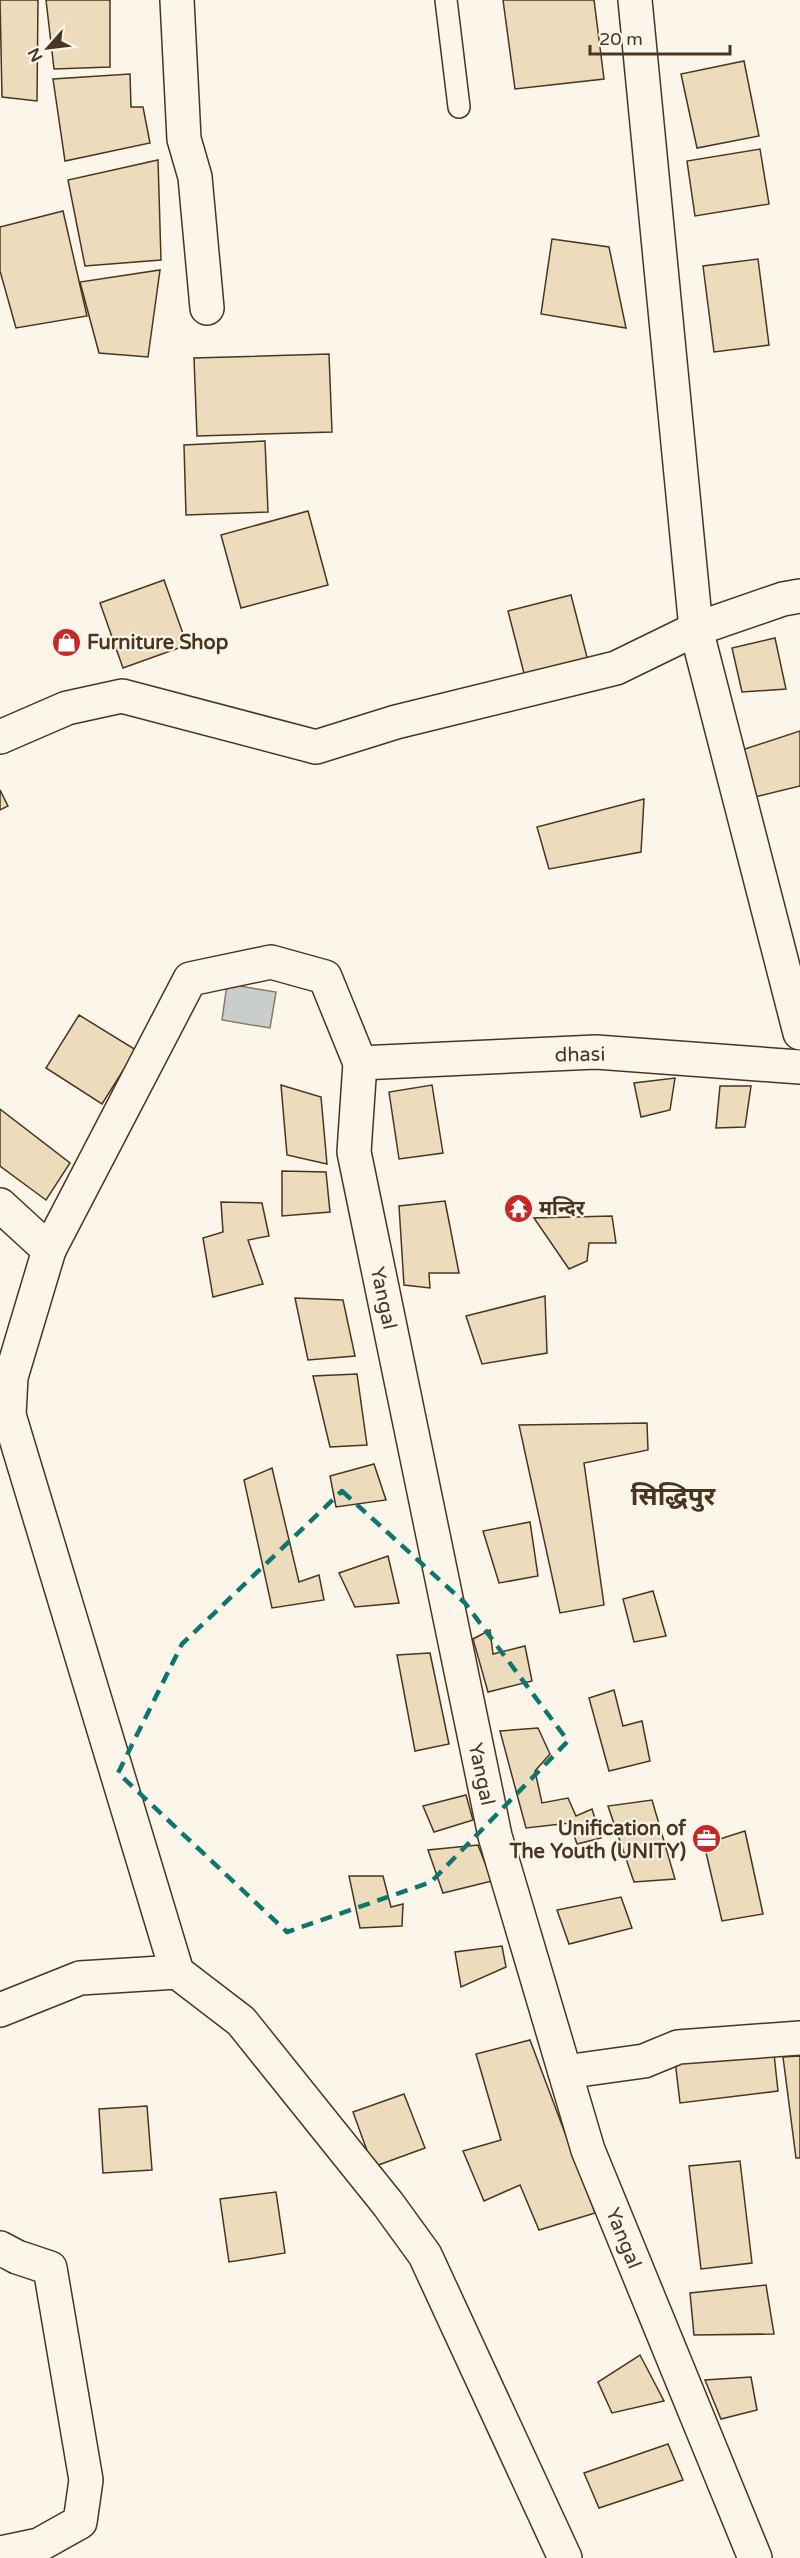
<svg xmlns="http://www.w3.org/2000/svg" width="800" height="2558" viewBox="0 0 800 2558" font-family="'Varela Round','Noto Sans Devanagari',sans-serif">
	<rect width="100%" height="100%" fill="#fbf6e9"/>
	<polygon fill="#c9cecd" stroke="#887966" stroke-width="1.5" points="227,984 276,992 270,1028 222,1020"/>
	<g fill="#ecdcbc" stroke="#4a3520" stroke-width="1.5">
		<polygon points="0,0 38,0 37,101 2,97"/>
		<polygon points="46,0 110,0 110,67 54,69"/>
		<polygon points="503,0 594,0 604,79 515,89"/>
		<polygon points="744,61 759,136 697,148 681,74"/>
		<polygon points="130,74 131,107 143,107 150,143 65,161 53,79"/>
		<polygon points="760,149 769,204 695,216 687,161"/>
		<polygon points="158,160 161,260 85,266 68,180"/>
		<polygon points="63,211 87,316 16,328 0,271 0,227"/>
		<polygon points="552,239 609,247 626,328 541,314"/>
		<polygon points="758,259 769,345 714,352 703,266"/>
		<polygon points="160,270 148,357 99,353 80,282"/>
		<polygon points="329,354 332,432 197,436 194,358"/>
		<polygon points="265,441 268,512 186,515 184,445"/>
		<polygon points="308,511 328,585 241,608 221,535"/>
		<polygon points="164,580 187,645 123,668 100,603"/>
		<polygon points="571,595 589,665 526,681 508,611"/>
		<polygon points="775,638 786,689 742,692 732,648"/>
		<polygon points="800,731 800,786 747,799 736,752"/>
		<polygon points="0,790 8,806 0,810"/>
		<polygon points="644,799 641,852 549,869 537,827"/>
		<polygon points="79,1015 136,1050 102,1104 46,1068"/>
		<polygon points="675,1078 670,1110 641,1117 634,1083"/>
		<polygon points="281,1085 321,1097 327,1164 287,1155"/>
		<polygon points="432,1085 443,1153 399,1159 389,1092"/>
		<polygon points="720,1086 751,1086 745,1127 716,1128"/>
		<polygon points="0,1109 70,1163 46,1200 0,1166"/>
		<polygon points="282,1171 326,1172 330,1212 282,1216"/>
		<polygon points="445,1201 459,1273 429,1273 430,1288 404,1285 399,1206"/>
		<polygon points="221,1202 262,1203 269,1236 248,1240 263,1284 213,1297 203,1238 223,1232"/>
		<polygon points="612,1216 616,1243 589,1243 587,1261 569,1269 534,1218"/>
		<polygon points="545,1296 547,1353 482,1364 466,1316"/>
		<polygon points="295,1298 343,1300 355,1356 308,1360"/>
		<polygon points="357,1374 367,1445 330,1447 313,1376"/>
		<polygon points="647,1423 648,1450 584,1463 604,1605 560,1613 519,1425"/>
		<polygon points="374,1464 386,1500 336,1507 330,1476"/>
		<polygon points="272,1468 299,1582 319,1575 324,1600 272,1608 244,1480"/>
		<polygon points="530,1522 538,1576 499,1583 483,1531"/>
		<polygon points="388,1556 399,1603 355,1607 339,1573"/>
		<polygon points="653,1591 666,1636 634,1642 623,1599"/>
		<polygon points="490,1630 493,1654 525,1646 532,1681 488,1692 473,1639"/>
		<polygon points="430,1653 449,1744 415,1751 397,1655"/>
		<polygon points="614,1690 623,1726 642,1721 650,1761 609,1771 589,1698"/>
		<polygon points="538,1728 550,1754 535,1771 542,1803 568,1798 576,1816 592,1809 601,1838 577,1844 570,1823 526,1828 500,1731"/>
		<polygon points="466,1795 473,1820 434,1832 423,1806"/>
		<polygon points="652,1800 675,1879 634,1882 608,1806"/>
		<polygon points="745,1831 763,1914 722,1921 704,1844"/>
		<polygon points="478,1845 492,1881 443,1893 428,1850"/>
		<polygon points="349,1876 383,1876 391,1907 403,1904 402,1926 360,1928"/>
		<polygon points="621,1897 632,1928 569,1944 557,1910"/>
		<polygon points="502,1946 506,1967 461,1987 455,1952"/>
		<polygon points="530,2040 595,2213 539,2230 520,2185 484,2201 463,2151 501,2140 476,2054"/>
		<polygon points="774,2054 778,2091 680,2103 675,2060"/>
		<polygon points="800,2056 800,2158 796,2158 783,2057"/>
		<polygon points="404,2094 425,2148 373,2167 353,2112"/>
		<polygon points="147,2106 152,2170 103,2173 99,2109"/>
		<polygon points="740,2161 752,2263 701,2269 689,2166"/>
		<polygon points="276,2192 285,2253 229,2262 220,2199"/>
		<polygon points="766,2285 774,2334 694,2335 690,2293"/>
		<polygon points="640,2355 664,2401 612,2413 598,2382"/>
		<polygon points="751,2377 757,2410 721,2419 705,2380"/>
		<polygon points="668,2444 683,2480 599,2508 584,2473"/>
	</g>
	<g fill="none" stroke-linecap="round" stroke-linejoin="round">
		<defs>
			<polyline id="lane" points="446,0 459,107"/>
			<g id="street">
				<polyline points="177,0 184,139 195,177 207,308"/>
				<polyline points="635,0 696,629 800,1033"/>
				<polyline points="0,737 67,708 122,696 316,747 396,722 616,668 696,629 783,599 800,596"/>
				<polyline points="360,1063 596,1052 800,1067"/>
				<polyline points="0,1205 49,1250 190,979 271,962 325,977 360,1063 354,1152 495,1836 588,2150 755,2558"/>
				<polyline points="49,1250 11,1377 9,1415 177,1972 241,2021 388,2204 425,2255 565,2558"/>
				<polyline points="0,2010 80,1978 177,1972"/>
				<polyline points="565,2072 644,2061 678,2047 800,2038"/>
				<polyline points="0,2248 17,2257 50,2268 86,2480 80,2522 39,2545 0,2553"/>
			</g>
		</defs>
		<use href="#lane" stroke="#4a3520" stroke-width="24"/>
		<use href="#street" stroke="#4a3520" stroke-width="36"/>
		<use href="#lane" stroke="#fbf6e9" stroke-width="21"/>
		<use href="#street" stroke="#fbf6e9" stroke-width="33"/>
	</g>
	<path fill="none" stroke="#0f766e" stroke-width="4.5" stroke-dasharray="12 8" stroke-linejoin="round" d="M 342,1491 L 465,1603 L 568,1741 L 431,1882 L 287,1932 L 118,1773 L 182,1644 Z"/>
	<defs>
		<symbol id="shop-disc" viewBox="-11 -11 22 22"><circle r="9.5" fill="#c62828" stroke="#fbf6e9"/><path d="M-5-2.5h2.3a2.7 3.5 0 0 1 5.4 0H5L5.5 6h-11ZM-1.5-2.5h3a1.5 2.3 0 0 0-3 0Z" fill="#fff"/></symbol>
		<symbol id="temple-disc" viewBox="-11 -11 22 22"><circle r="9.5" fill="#c62828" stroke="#fbf6e9"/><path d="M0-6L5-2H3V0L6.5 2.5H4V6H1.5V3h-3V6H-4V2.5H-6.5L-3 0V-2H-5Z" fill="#fff"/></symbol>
		<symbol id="office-disc" viewBox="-11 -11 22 22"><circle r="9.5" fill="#c62828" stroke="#fbf6e9"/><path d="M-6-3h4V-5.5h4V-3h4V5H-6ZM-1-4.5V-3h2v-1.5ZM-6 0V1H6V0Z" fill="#fff"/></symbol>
	</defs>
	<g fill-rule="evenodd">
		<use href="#shop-disc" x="50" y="626" width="33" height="33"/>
		<use href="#temple-disc" x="502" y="1192" width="33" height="33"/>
		<use href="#office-disc" x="690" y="1822" width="33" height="33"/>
	</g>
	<g text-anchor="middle" stroke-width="4.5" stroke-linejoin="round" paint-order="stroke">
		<g font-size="20" font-weight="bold" fill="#4a3520" stroke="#fbf6e9" text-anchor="start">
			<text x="87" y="649">Furniture Shop</text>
			<text x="539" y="1215">मन्दिर</text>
			<text x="686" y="1835" text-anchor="end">Unification of<tspan x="686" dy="23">The Youth (UNITY)</tspan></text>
		</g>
		<g font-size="20" fill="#4a3520" stroke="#fbf6e9">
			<text transform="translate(580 1054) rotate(-1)" y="7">dhasi</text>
			<text transform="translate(384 1298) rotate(78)" y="7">Yangal</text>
			<text transform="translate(482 1774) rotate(78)" y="7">Yangal</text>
			<text transform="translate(624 2238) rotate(68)" y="7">Yangal</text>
		</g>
		<g font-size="26" font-weight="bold" fill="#4a3520" stroke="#fbf6e9">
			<text x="673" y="1505">सिद्धिपुर</text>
		</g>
	</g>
	<g transform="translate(48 48) rotate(242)" stroke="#fbf6e9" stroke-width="4.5" paint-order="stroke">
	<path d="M0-4.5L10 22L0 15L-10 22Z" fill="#4a3520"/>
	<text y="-9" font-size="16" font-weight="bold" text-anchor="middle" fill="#4a3520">N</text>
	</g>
	<path d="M590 45v9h140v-9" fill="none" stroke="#4a3520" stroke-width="3"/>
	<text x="599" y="45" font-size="18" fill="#4a3520" stroke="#fbf6e9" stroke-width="4.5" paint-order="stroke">20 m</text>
</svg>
